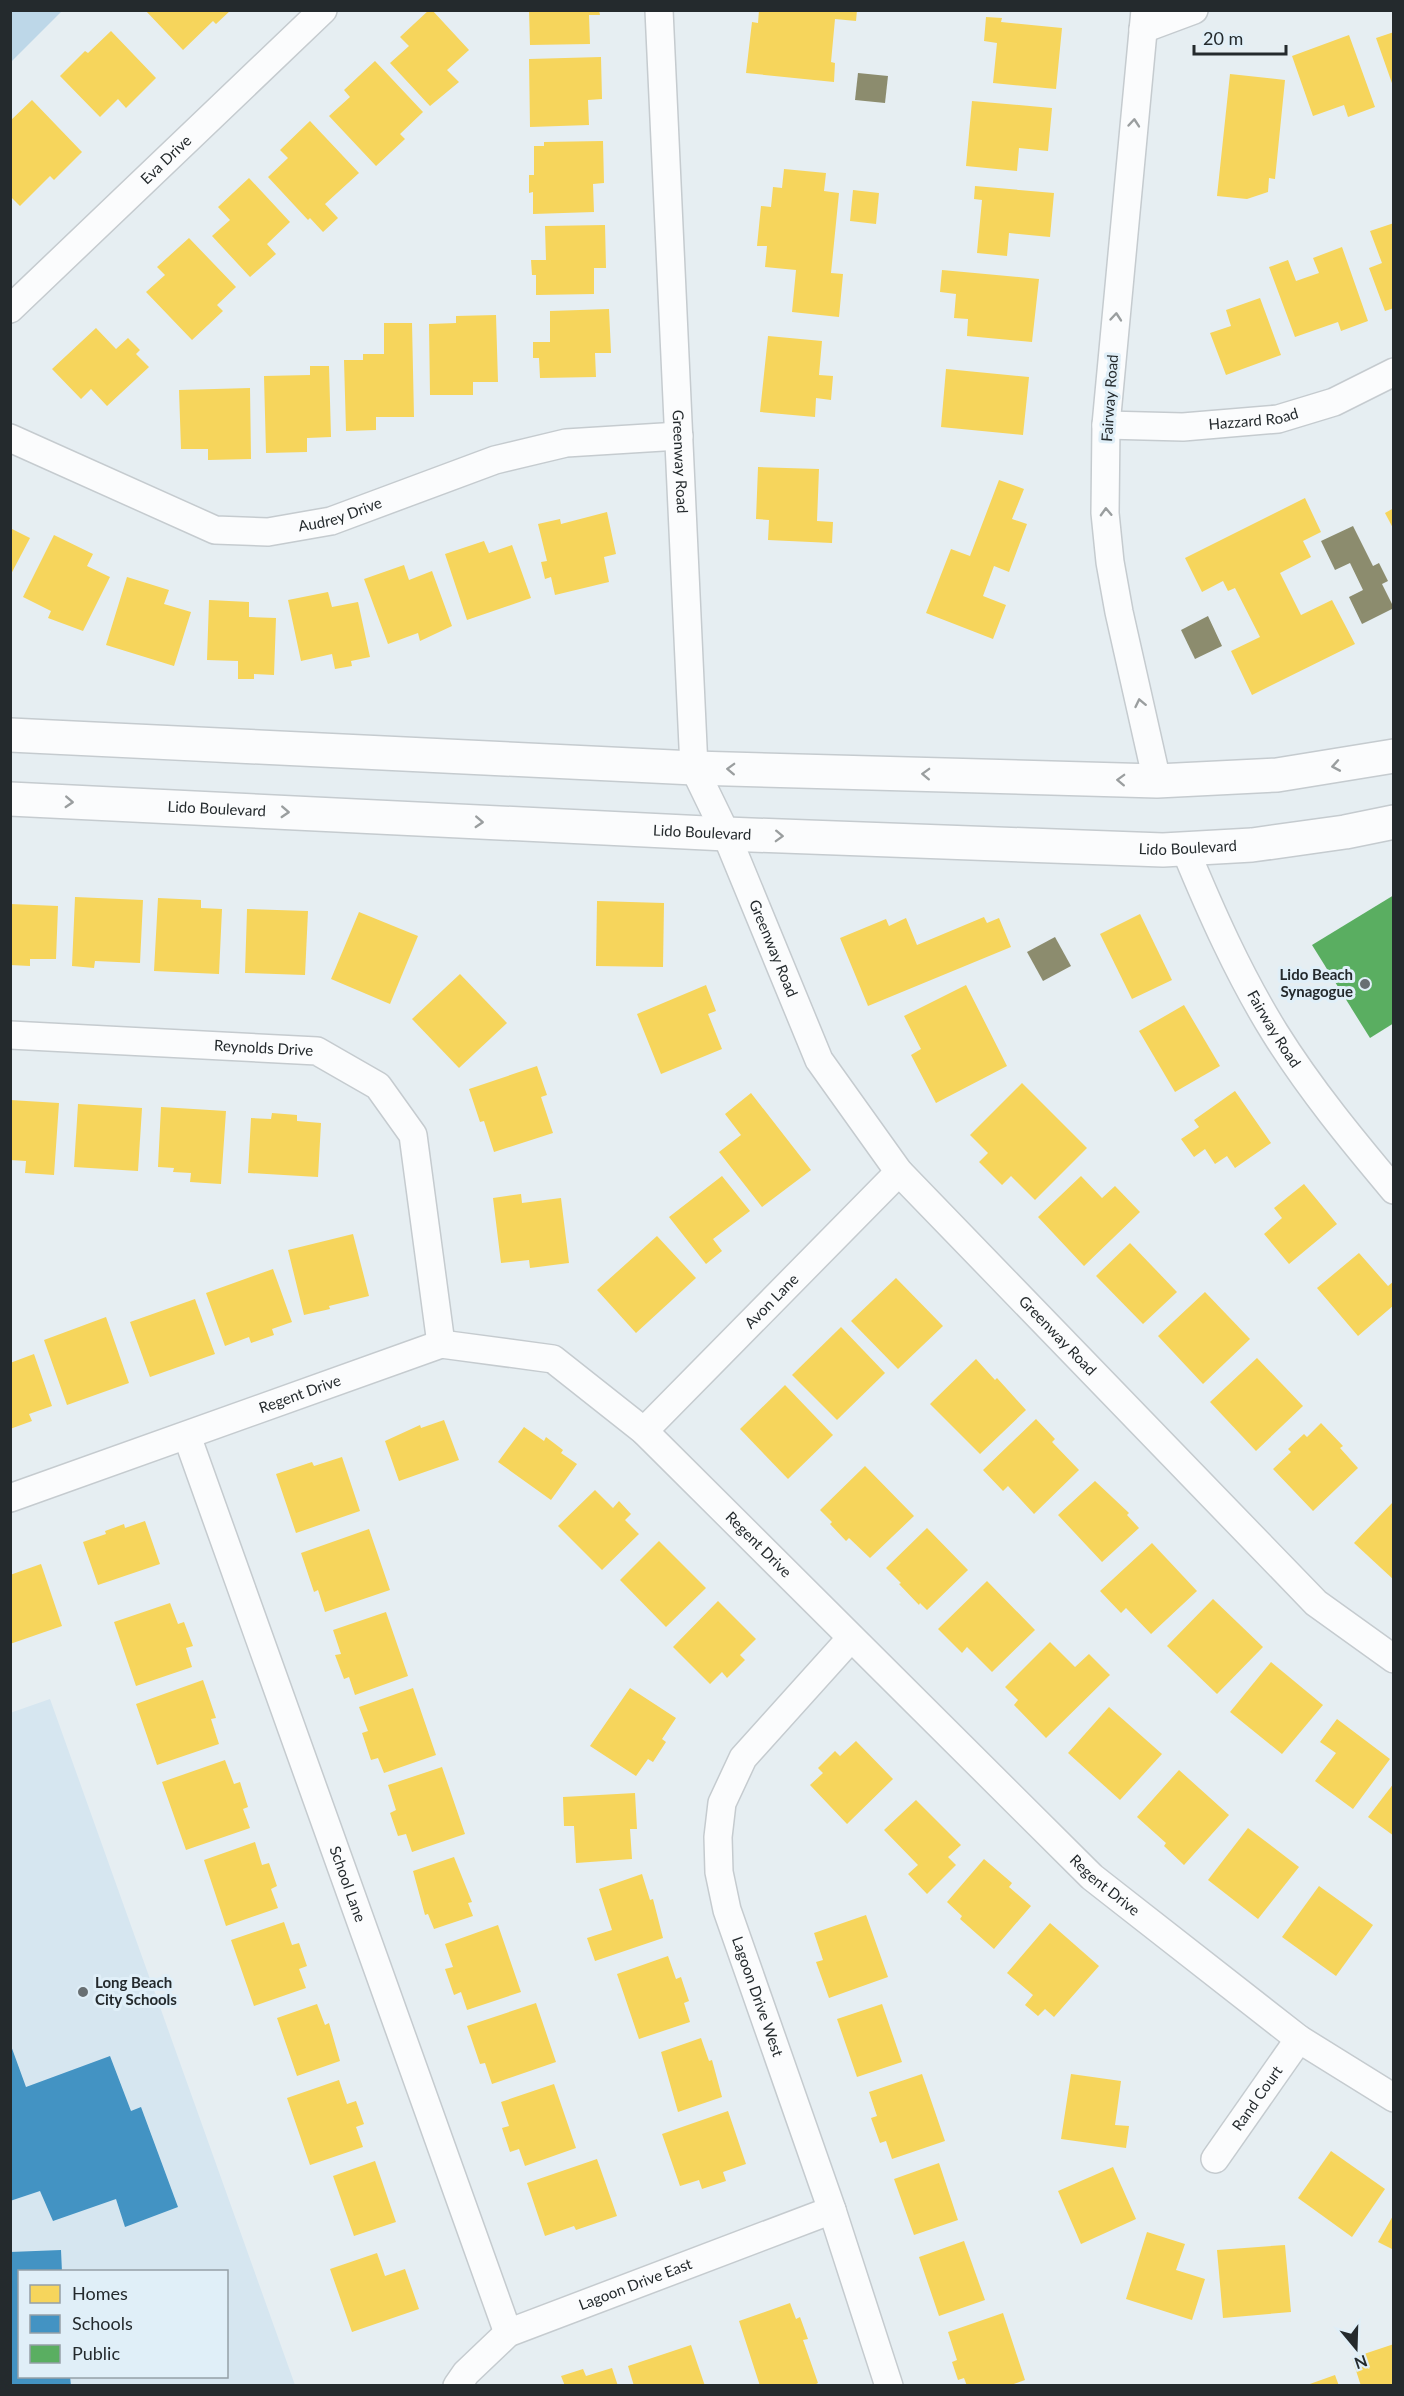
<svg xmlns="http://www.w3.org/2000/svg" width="1404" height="2396" viewBox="0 0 1404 2396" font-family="Lato,sans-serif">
	<rect width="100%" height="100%" fill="#e6eef2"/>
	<path fill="#d6e6f0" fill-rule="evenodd" d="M 50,1699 L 295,2385 L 11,2385 L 10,1713 ZM 20,2272 L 226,2272 L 226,2376 L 20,2376 Z"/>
	<polygon fill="#bdd7e8" points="11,10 62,10 62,11 11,62"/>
	<g fill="#f6d55c">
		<polygon points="145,10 231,10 216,24 213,21 183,50"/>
		<polygon points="429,10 432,10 469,50 447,70 459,82 430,106 390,63 409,46 400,37"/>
		<polygon points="529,10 599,10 600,15 589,15 590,44 530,45"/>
		<polygon points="759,10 857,10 856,21 835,19 831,62 835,63 834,82 746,73 752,22 758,23"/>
		<polygon points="986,17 1002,18 1001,22 1062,28 1056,89 993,83 997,43 984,41"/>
		<polygon points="111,31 156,78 126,108 118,99 100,117 60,76 85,51 88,53"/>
		<polygon points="1394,32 1394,86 1393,86 1376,38"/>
		<polygon points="1349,35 1375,107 1348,117 1344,105 1313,116 1292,56"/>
		<polygon points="601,57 602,99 588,100 589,125 530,127 529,59"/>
		<polygon points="375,61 423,112 400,134 405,139 376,166 329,116 350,97 344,90"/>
		<polygon points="1230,74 1285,80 1275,179 1269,178 1268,192 1247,199 1217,196"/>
		<polygon points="32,100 82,152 54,180 50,176 20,206 10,196 10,121"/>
		<polygon points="972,101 1052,108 1048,151 1019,148 1017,171 966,166"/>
		<polygon points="310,121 359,173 325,204 338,218 323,232 310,218 308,220 268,177 288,158 280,150"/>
		<polygon points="603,141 604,183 593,184 594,212 533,214 533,192 529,193 529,175 534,175 534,146 544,146 544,142"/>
		<polygon points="784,169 826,173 824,191 839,193 831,273 843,274 839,317 792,312 796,270 765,267 767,246 757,246 761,206 771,207 773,187 782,188"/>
		<polygon points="249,178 290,222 267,244 276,254 250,277 212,236 230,220 218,207"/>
		<polygon points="975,186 1054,193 1050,237 1009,233 1007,256 977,253 982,200 974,199"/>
		<polygon points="853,190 879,193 876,224 850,221"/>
		<polygon points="1394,223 1394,308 1385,311 1369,268 1382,263 1370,231"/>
		<polygon points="605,225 606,268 594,268 594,294 536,295 536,275 532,275 531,260 546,260 545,226"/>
		<polygon points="189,238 236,287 217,305 223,311 192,340 146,292 165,275 157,267"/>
		<polygon points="1342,247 1368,321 1341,331 1338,322 1295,337 1269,267 1288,260 1296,281 1319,273 1313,258"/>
		<polygon points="942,270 1039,279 1032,342 967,336 968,319 954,318 956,294 940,292"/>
		<polygon points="1260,298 1281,355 1226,375 1210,333 1231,326 1226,310"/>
		<polygon points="609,309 611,353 595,353 596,377 540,378 539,358 533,358 533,342 550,342 550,311"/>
		<polygon points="496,315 498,382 473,382 473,395 430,395 429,324 456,323 456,316"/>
		<polygon points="384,323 412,323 414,417 376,417 376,430 346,431 344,360 363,360 363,354 384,354"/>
		<polygon points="96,328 116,349 128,338 140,350 136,354 149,367 107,406 91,389 81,399 52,369"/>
		<polygon points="768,336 822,341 819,375 833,376 831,400 816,398 815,417 760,412"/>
		<polygon points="310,366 329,366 331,437 307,438 307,452 266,453 264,376 310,375"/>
		<polygon points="946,369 1029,377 1023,435 941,427"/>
		<polygon points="250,388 251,459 208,460 208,449 181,449 179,390"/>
		<polygon points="758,467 819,469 817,521 833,522 832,543 768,540 769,520 756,519"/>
		<polygon points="999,480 1024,489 1012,519 1027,524 1009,572 994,566 983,596 1006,605 993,639 926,613 951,549 970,556"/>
		<polygon points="1305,498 1321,532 1303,541 1311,557 1280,573 1301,615 1332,600 1355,644 1252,695 1231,651 1260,637 1235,588 1228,591 1223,581 1202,592 1185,558"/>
		<polygon points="1394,508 1394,530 1385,513"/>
		<polygon points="607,512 616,554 604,557 609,582 555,595 551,577 545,579 541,562 547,561 538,524 560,519 561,524"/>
		<polygon points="10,528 30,538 10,576"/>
		<polygon points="54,535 93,554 87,566 110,577 83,631 48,618 51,611 23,597"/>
		<polygon points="484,541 489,553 512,545 531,598 467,620 445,554"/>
		<polygon points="404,565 409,580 432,571 452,626 420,641 418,633 388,644 364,579"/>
		<polygon points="127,577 169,590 164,604 191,612 174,666 106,645"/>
		<polygon points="328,592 332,607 358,602 370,657 351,661 352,666 335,669 332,654 301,661 288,600"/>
		<polygon points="209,600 249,602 249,617 276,618 274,675 254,674 254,679 238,679 238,661 207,660"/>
		<polygon points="75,897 143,900 140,963 95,961 94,968 72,966"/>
		<polygon points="158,898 201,900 201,908 222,909 219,974 154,971"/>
		<polygon points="597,901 664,903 663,967 596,966"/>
		<polygon points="10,904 58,906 56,959 30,959 30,966 10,965"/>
		<polygon points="247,909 308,911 305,975 245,973"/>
		<polygon points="359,912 418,936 390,1004 331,979"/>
		<polygon points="1140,914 1172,980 1132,999 1100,934"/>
		<polygon points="984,917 987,923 999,918 1011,947 868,1006 840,938 886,919 889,926 906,918 917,945"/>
		<polygon points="460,974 507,1023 459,1068 412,1019"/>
		<polygon points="706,985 716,1011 708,1014 722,1049 661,1074 637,1014"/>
		<polygon points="966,985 1007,1066 936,1103 911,1055 921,1049 904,1016"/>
		<polygon points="1184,1005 1220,1066 1175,1092 1139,1031"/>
		<polygon points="537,1066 547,1095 541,1097 553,1133 494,1152 484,1121 480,1122 469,1089"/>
		<polygon points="1022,1083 1087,1148 1035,1200 1011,1176 1002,1185 979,1162 988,1153 970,1135"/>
		<polygon points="1235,1091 1271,1143 1235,1168 1227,1156 1215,1164 1205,1149 1194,1157 1181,1139 1199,1127 1194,1120"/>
		<polygon points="751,1093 811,1170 762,1207 719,1152 741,1135 725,1114"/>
		<polygon points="10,1100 59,1103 54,1175 25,1173 26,1161 10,1160"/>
		<polygon points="78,1104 142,1108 138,1171 74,1167"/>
		<polygon points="161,1107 226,1111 221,1184 190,1182 191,1173 173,1172 174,1168 158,1167"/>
		<polygon points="272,1113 297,1115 297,1121 321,1123 318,1177 248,1173 251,1118 271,1119"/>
		<polygon points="722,1176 750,1211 713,1239 722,1251 706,1264 669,1217"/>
		<polygon points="1081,1176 1102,1198 1115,1186 1140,1212 1084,1266 1038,1217"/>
		<polygon points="1304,1184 1337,1224 1289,1264 1264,1234 1282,1218 1274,1208"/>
		<polygon points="521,1194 522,1203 561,1198 569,1263 530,1268 529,1260 501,1263 493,1198"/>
		<polygon points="353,1234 369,1296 329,1306 330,1309 304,1315 288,1250"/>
		<polygon points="657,1236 696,1278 636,1333 597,1290"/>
		<polygon points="1130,1243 1177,1292 1143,1324 1096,1276"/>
		<polygon points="1359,1253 1388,1286 1394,1281 1394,1305 1358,1336 1317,1288"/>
		<polygon points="273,1269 292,1322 272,1329 274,1335 251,1343 249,1337 225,1346 206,1293"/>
		<polygon points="896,1278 943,1326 898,1369 851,1321"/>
		<polygon points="1205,1292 1250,1339 1203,1384 1158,1336"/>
		<polygon points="195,1299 215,1354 150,1377 130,1322"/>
		<polygon points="106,1317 129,1383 67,1405 44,1340"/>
		<polygon points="841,1327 885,1373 837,1420 792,1375"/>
		<polygon points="34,1354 52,1406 29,1414 32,1421 10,1429 10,1363"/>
		<polygon points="1257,1358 1303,1406 1256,1451 1210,1402"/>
		<polygon points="976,1359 995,1380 997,1378 1026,1410 980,1454 930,1404"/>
		<polygon points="785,1385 833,1435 788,1479 740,1429"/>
		<polygon points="1036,1419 1055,1439 1052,1442 1079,1470 1034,1514 1008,1486 1003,1491 983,1470"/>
		<polygon points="444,1420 459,1460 399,1481 385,1441 420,1425 421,1428"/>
		<polygon points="1321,1423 1343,1446 1340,1448 1358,1468 1313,1511 1273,1469 1291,1452 1288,1449 1304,1434 1307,1437"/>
		<polygon points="524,1427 544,1441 546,1437 563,1450 561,1453 577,1464 551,1500 498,1462"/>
		<polygon points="342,1457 360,1511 296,1533 276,1474 312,1462 314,1466"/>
		<polygon points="865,1466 914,1516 870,1558 849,1538 846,1541 830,1524 832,1522 820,1510"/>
		<polygon points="1095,1481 1129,1513 1127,1515 1139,1528 1102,1562 1058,1515"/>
		<polygon points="595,1490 613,1508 619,1501 631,1514 625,1520 639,1534 602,1570 558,1526"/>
		<polygon points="1394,1501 1394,1580 1354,1543"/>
		<polygon points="145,1521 160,1564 98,1585 83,1542 106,1534 105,1531 124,1524 125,1528"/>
		<polygon points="927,1528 968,1570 927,1610 920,1603 919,1605 899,1584 901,1583 886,1568"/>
		<polygon points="369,1529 390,1590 325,1612 318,1590 314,1592 301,1553"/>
		<polygon points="659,1541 706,1588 666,1627 620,1580"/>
		<polygon points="1152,1543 1197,1591 1151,1634 1126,1608 1121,1613 1100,1591"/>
		<polygon points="41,1564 62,1626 10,1644 10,1575"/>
		<polygon points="987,1581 1035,1630 992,1672 967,1647 962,1653 938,1629"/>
		<polygon points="1213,1599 1263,1647 1217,1694 1167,1646"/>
		<polygon points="718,1601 756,1639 740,1655 745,1660 727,1678 722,1672 710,1684 673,1647"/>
		<polygon points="170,1603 178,1624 184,1622 193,1646 186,1648 192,1667 136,1686 114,1622"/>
		<polygon points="386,1612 408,1676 355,1695 349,1677 344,1679 335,1655 341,1654 333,1630"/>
		<polygon points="1050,1642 1075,1667 1089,1654 1110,1675 1046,1738 1014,1705 1018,1700 1005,1687"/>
		<polygon points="1271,1662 1323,1705 1282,1754 1230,1712"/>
		<polygon points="203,1680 216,1718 211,1719 219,1744 157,1765 136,1704"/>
		<polygon points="413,1688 436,1755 384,1773 378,1758 371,1760 362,1733 368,1731 359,1707"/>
		<polygon points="630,1688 676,1718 662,1739 666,1742 653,1762 648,1759 636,1776 590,1746"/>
		<polygon points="1109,1707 1162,1754 1120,1800 1068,1753"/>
		<polygon points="1337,1719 1390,1759 1353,1809 1315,1781 1336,1753 1320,1742"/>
		<polygon points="856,1741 893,1779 847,1824 810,1785 823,1773 818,1768 835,1751 840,1756"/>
		<polygon points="225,1760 234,1784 240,1782 248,1807 243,1809 250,1828 186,1850 162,1782"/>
		<polygon points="442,1767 465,1834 412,1852 406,1834 398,1836 390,1813 396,1810 388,1785"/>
		<polygon points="1179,1770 1229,1815 1184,1865 1164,1846 1166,1843 1137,1817"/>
		<polygon points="1394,1783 1394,1836 1368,1817"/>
		<polygon points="635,1793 637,1829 630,1829 632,1859 576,1863 574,1826 564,1826 563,1797"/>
		<polygon points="916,1800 961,1845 948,1857 956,1865 927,1894 908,1874 918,1865 884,1830"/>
		<polygon points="1248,1828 1299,1867 1258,1919 1208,1880"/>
		<polygon points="255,1842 262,1865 269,1863 277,1886 271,1889 278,1908 226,1926 204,1860"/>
		<polygon points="454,1857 472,1902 468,1903 473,1916 434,1929 428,1914 425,1915 413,1871"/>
		<polygon points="984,1859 1012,1883 1009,1887 1031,1906 994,1949 960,1919 962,1916 947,1902"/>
		<polygon points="642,1874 650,1900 653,1899 663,1938 595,1961 587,1938 612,1930 599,1889"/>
		<polygon points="1319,1886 1373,1925 1336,1976 1282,1937"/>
		<polygon points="866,1915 888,1977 829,1998 816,1962 823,1960 814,1933"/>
		<polygon points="284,1922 292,1945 299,1943 307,1966 299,1969 306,1988 254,2006 231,1940"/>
		<polygon points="1050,1923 1099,1966 1054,2017 1045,2009 1038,2016 1025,2005 1033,1995 1007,1973"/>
		<polygon points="498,1925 521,1992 467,2010 461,1992 454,1995 445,1969 453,1967 445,1944"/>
		<polygon points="668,1956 676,1979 681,1977 689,2001 684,2003 690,2022 639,2039 617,1974"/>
		<polygon points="536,2003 556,2062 492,2084 485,2063 480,2064 467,2026"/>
		<polygon points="317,2004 325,2025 329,2023 340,2061 297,2076 277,2018"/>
		<polygon points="882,2004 902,2062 857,2077 837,2019"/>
		<polygon points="701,2038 709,2061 712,2060 722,2097 678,2112 661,2052"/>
		<polygon points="922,2074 945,2141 892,2159 886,2141 880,2143 871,2118 877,2116 869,2092"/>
		<polygon points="1071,2074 1121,2081 1115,2125 1129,2126 1126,2148 1061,2139"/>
		<polygon points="339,2080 347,2104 356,2101 364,2124 356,2127 363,2147 310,2165 287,2098"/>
		<polygon points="554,2084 576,2148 525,2166 519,2149 510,2152 502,2128 509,2126 501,2102"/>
		<polygon points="728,2111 746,2164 723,2172 726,2181 702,2189 699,2180 680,2186 662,2134"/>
		<polygon points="1331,2151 1385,2189 1352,2237 1298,2198"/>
		<polygon points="597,2159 617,2216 576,2230 574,2226 545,2236 527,2183"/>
		<polygon points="375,2161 396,2222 354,2236 333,2176"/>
		<polygon points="939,2163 958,2220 914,2235 894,2179"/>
		<polygon points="1113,2167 1136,2219 1081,2244 1058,2191"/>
		<polygon points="1394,2214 1394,2250 1378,2242"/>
		<polygon points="1147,2232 1185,2244 1176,2270 1205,2279 1192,2320 1126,2299"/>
		<polygon points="964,2241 985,2300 939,2316 919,2257"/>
		<polygon points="1285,2245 1291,2312 1223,2318 1217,2250"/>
		<polygon points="377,2253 385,2276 405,2269 419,2309 352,2332 330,2269"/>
		<polygon points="790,2303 796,2319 800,2317 808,2339 803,2340 818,2383 812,2386 760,2386 739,2321"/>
		<polygon points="1003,2313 1025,2380 1008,2386 967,2386 964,2378 958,2380 952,2362 957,2360 948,2332"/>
		<polygon points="1394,2344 1394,2386 1361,2386 1352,2358"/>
		<polygon points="691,2345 705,2386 634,2386 628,2366"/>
		<polygon points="612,2368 618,2386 565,2386 561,2376 583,2369 586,2376"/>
		<polygon points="1335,2375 1339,2386 1307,2386 1307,2385"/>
	</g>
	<g fill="#4393c3">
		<polygon points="10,2043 26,2087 110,2056 131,2111 141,2107 178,2207 125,2227 116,2199 53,2221 40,2191 10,2201"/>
		<polygon points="61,2250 62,2272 20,2272 20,2376 70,2376 71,2386 10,2386 10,2252"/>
	</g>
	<polygon fill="#5aae61" points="1394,895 1394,1023 1370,1038 1312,945"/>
	<g fill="#8c8c6e">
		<polygon points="858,73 888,76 885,103 855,100"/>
		<polygon points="1353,526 1373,566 1379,563 1388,581 1382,584 1394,608 1362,624 1349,597 1363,590 1350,563 1335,570 1321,541"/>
		<polygon points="1208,616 1222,646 1195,659 1181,630"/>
		<polygon points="1055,937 1071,966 1043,981 1027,952"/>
	</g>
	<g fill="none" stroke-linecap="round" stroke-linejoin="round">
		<defs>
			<g id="minor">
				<path id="s1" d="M 659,10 L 694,768 L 726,834 L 819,1060 L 899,1172 L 1316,1603 L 1394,1659"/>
				<polyline points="1145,10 1106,425 1105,513 1110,562 1119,612 1157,781"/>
				<polyline points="1143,29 1194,10"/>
				<path id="s2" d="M 10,309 L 323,10"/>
				<path id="s3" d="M 1106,425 L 1183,427 L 1278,419 L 1334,402 L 1394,372"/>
				<path id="s4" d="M 10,438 L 215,530 L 268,532 L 331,521 L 495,460 L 566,443 L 679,436"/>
				<path id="s5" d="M 1185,849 C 1211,912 1239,975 1275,1033 C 1310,1089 1352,1140 1394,1190"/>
				<path id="s6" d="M 10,1035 L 317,1051 L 378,1086 L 413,1135 L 441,1344"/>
				<path id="s7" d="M 644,1431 L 899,1172"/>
				<path id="s8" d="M 187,1436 L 508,2333"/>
				<path id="s9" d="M 10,1498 L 441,1344 L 553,1359 L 644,1431 L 1092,1877 L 1299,2039 L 1394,2098"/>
				<path id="s10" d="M 851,1638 L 743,1758 L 722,1803 L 718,1837 L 719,1872 L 727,1910 L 832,2210 L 889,2386"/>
				<path id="s11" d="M 1215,2159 L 1299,2039"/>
				<path id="s12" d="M 457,2386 L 466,2373 L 508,2333 L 832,2210"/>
			</g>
			<g id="trunk">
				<polyline points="10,735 694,768 1157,781 1277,775 1394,756"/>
				<path id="s13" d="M 10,799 L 726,834 L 1163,850 L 1252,845 L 1345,832 L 1394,822"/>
			</g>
		</defs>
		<use href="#minor" stroke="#c5cbcf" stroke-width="30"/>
		<use href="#trunk" stroke="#c5cbcf" stroke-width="36"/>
		<use href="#minor" stroke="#fbfcfd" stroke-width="27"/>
		<use href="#trunk" stroke="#fbfcfd" stroke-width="33"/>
	</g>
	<defs><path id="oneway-chevron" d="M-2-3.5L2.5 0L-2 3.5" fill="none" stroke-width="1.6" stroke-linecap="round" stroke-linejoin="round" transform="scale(1.5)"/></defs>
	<g stroke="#9a9e9f">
		<use href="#oneway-chevron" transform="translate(1134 123) rotate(-85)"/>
		<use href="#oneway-chevron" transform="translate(1116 317) rotate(-85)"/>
		<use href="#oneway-chevron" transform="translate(1106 512) rotate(-92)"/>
		<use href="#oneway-chevron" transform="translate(1140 703) rotate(-102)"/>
		<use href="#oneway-chevron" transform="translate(1336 766) rotate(170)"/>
		<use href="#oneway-chevron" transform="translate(731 769) rotate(-178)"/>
		<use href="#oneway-chevron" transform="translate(926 774) rotate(-178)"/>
		<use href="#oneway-chevron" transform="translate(1121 780) rotate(-178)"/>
		<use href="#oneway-chevron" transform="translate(69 802) rotate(3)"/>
		<use href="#oneway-chevron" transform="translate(285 812) rotate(3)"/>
		<use href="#oneway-chevron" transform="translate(479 822) rotate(3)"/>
		<use href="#oneway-chevron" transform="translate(779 836) rotate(2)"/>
	</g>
	<g fill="#686f72" stroke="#e0eff8" stroke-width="2">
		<circle cx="1365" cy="984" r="6"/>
		<circle cx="83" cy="1992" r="6"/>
	</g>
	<g text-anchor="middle" stroke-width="6" stroke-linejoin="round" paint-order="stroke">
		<g font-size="15" fill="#242a2d" stroke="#e0eff8">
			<text dy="5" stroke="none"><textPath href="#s2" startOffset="216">Eva Drive</textPath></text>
			<text transform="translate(1110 398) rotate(-86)" y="5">Fairway Road</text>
			<text dy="5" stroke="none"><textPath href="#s3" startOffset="148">Hazzard Road</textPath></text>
			<text dy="5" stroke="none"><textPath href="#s1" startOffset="452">Greenway Road</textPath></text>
			<text dy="5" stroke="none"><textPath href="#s4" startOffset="352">Audrey Drive</textPath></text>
			<text dy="5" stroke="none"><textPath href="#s13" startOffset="207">Lido Boulevard</textPath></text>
			<text dy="5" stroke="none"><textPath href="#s13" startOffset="693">Lido Boulevard</textPath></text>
			<text dy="5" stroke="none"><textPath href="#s13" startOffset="1179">Lido Boulevard</textPath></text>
			<text dy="5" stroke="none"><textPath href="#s1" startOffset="956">Greenway Road</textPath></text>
			<text dy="5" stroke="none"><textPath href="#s5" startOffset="201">Fairway Road</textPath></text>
			<text dy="5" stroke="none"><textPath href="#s6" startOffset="254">Reynolds Drive</textPath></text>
			<text dy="5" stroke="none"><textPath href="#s7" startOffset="182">Avon Lane</textPath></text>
			<text dy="5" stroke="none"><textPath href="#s1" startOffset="1442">Greenway Road</textPath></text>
			<text dy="5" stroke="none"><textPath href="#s9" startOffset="308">Regent Drive</textPath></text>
			<text dy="5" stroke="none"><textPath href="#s9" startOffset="848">Regent Drive</textPath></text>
			<text dy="5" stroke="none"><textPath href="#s8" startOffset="476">School Lane</textPath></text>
			<text dy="5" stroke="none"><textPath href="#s9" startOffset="1334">Regent Drive</textPath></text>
			<text dy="5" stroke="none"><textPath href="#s10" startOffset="411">Lagoon Drive West</textPath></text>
			<text dy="5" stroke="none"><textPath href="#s11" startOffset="74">Rand Court</textPath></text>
			<text dy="5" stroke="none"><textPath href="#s12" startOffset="210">Lagoon Drive East</textPath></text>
		</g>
		<g font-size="15" font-weight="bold" fill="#242a2d" stroke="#e0eff8" text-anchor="end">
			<text x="1353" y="980">Lido Beach<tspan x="1353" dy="17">Synagogue</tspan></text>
			<text x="95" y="1988" text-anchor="start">Long Beach<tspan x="95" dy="17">City Schools</tspan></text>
		</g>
	</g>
	<rect width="1404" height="2396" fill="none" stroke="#242a2d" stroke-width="24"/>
	<rect x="18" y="2270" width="210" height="108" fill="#e0eff8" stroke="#95a0a7" stroke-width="1.5"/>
	<rect x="30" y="2285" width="30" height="18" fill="#f6d55c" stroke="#95a0a7" stroke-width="1.5"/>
	<text x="72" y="2300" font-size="18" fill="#242a2d">Homes</text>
	<rect x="30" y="2315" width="30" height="18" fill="#4393c3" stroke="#95a0a7" stroke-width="1.5"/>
	<text x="72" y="2330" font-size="18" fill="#242a2d">Schools</text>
	<rect x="30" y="2345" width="30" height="18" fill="#5aae61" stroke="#95a0a7" stroke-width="1.5"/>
	<text x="72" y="2360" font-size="18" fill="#242a2d">Public</text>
	<g transform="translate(1356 2348) rotate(161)" stroke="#e0eff8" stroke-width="4.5" paint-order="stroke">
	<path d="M0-4.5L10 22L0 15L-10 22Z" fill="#242a2d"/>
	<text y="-9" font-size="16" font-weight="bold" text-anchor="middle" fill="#242a2d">N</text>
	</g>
	<path d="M1194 45v9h92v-9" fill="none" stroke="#242a2d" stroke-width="3"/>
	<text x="1203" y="45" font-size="18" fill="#242a2d" stroke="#e0eff8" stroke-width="4.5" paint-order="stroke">20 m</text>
</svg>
